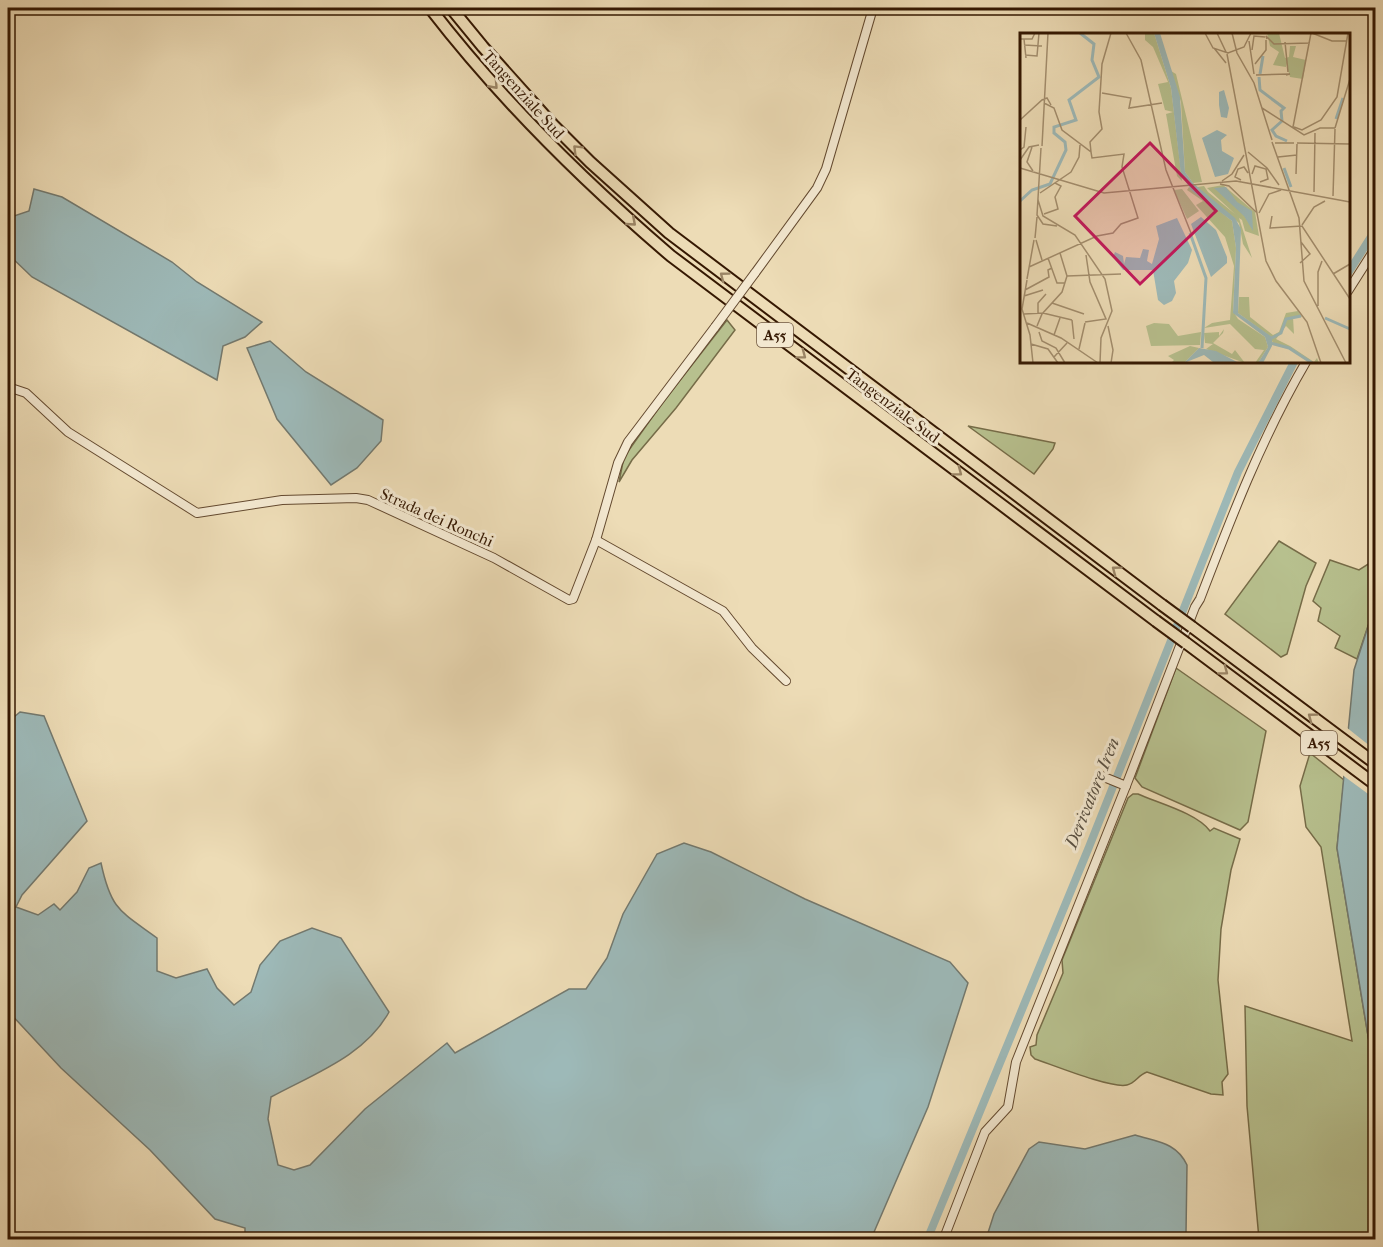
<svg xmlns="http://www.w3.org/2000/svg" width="1383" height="1247" viewBox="0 0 1383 1247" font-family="'IM FELL French Canon',serif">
	<rect width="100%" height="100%" fill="#eddcb6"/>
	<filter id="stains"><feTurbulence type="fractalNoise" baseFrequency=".00333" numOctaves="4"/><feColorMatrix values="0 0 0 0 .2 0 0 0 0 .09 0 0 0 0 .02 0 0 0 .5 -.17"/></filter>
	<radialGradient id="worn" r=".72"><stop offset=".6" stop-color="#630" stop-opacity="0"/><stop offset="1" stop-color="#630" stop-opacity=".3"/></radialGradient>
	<g fill="#b7c08e" stroke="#766c48" stroke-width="1.5">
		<polygon points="727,320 735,330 676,408 632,460 619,482 624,457 663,402"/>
		<polygon points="968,426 1055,443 1053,449 1034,474"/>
		<polygon points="1279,541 1316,563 1306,586 1287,654 1281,657 1225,614"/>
		<polygon points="1375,555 1375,605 1357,659 1335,648 1340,636 1318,621 1321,608 1313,601 1330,560 1359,570 1370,563"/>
		<polygon points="1176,668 1266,731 1248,822 1240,830 1142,787 1135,778"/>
		<polygon points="1310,753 1344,780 1337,848 1375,1078 1375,1239 1259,1239 1247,1106 1245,1006 1352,1041 1321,847 1306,827 1300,786"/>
		<path d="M 1133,794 L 1138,794 C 1158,803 1197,813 1210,831 L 1214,828 L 1240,839 L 1231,870 L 1221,929 L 1218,980 L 1228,1074 L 1222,1082 L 1223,1095 L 1211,1094 L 1147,1072 C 1138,1075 1136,1083 1127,1085 C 1112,1089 1053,1065 1035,1059 L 1031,1055 L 1030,1047 L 1036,1045 L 1037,1035 L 1063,973 L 1062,960 L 1128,798 Z"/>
	</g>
	<g fill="#9db9b8" stroke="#73796f" stroke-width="1.5">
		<polygon points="34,189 62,197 172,262 197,282 262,322 245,337 223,346 217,380 32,277 8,254 8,218 29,211"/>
		<polygon points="270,341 306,372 383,420 381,441 357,468 331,485 277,419 247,348"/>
		<polygon points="1375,605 1375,1078 1337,848 1354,670"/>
		<path d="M 20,712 L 44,716 L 87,821 L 22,895 L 16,907 L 38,915 L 54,904 L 60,910 L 77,892 L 89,868 L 101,863 C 111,910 120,911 157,938 L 157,971 L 176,978 L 207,969 L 217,988 L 234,1005 L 251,992 L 260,965 L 280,941 L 312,928 L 341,938 L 389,1012 C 365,1056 313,1074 271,1097 L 268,1119 L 278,1165 L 294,1170 L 310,1165 L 365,1109 L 447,1043 L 455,1053 L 569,989 L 586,989 L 607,958 L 623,914 L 657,854 L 684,843 L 711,852 L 805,899 L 950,962 L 968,983 L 928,1107 L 871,1239 L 245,1239 L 245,1228 L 215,1219 L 150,1150 L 61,1068 L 8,1011 L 8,722 Z"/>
		<path d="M 1135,1135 C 1157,1142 1176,1142 1187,1165 L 1186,1234 L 1188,1239 L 986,1239 L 994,1214 L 1029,1149 L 1039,1142 L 1085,1149 Z"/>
	</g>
	<polygon fill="#eddcb6" points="1346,727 1375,750 1375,799 1341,774"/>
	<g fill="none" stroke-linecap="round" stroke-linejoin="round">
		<g stroke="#9db9b8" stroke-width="8">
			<polyline points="1348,273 1376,229"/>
			<polyline points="927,1240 1089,847 1238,472 1294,362"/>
		</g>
		<defs>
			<g id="minor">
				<polyline points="755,273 817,188 826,169 873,8"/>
				<polyline points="1348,291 1376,247"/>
				<polyline points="8,387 26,393 68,432 197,513 282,500 356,498 368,500 494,558 569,600 573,599 596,540 618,463 628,442 715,327"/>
				<polyline points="596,540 723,611 752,648 786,681"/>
				<polyline points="1099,775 1126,786"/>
				<path d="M 944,1238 L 985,1132 L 1008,1107 L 1016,1062 L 1126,786 L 1195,607 L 1200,599 C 1231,518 1262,437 1306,362"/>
			</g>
			<g id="highway">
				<path d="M 430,8 C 501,100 582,180 671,256 L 1156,621"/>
				<polyline points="451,8 483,47 553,125 590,162 669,233 1162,605"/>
				<polyline points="1192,627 1376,764"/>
				<polyline points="1186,643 1376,785"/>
			</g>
		</defs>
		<use href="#minor" stroke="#63492f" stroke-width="10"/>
		<use href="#highway" stroke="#351802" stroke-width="14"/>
		<use href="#minor" stroke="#f3e8d0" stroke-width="8"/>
		<use href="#highway" stroke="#eddcb6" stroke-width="10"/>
		<defs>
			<polyline id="minor-bridge" points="715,327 755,273"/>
			<g id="highway-bridge">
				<polyline points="1162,605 1192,627"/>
				<polyline points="1156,621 1186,643"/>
			</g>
		</defs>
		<use href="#minor-bridge" stroke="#63492f" stroke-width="10" stroke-linecap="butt"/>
		<use href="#highway-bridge" stroke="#351802" stroke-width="14" stroke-linecap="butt"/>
		<use href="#minor-bridge" stroke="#f3e8d0" stroke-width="8"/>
		<use href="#highway-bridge" stroke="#eddcb6" stroke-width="10"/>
	</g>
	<defs><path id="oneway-chevron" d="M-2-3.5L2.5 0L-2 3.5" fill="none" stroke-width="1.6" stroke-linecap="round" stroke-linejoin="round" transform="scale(1.5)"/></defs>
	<g stroke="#9a8465">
		<use href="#oneway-chevron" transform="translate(494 85) rotate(48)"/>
		<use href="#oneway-chevron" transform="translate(577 149) rotate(-135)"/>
		<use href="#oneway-chevron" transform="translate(632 222) rotate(41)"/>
		<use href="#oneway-chevron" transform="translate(724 276) rotate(-143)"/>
		<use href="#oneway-chevron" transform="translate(802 355) rotate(37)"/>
		<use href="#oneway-chevron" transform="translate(958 472) rotate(37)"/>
		<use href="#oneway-chevron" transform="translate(1116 570) rotate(-143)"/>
		<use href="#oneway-chevron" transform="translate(1224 671) rotate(37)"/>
		<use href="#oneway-chevron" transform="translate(1312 717) rotate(-143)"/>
	</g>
	<g text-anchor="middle" stroke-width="6" stroke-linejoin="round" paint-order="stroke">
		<g fill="#f3e8d0" stroke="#6e5640" stroke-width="1.5">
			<rect x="757" y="323" width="36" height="24" rx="4.5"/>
			<rect x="1301" y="731" width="36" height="24" rx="4.5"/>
		</g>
		<g font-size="15" font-weight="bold" fill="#351802">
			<text x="775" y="340">A55</text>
			<text x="1319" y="748">A55</text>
		</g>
		<g font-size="16" fill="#351802" stroke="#f3e8d0">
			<text transform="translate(524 94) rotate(48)" y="6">Tangenziale Sud</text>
			<text transform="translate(893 405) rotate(37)" y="6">Tangenziale Sud</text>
			<text transform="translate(437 517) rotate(24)" y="6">Strada dei Ronchi</text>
		</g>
		<g font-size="18" font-style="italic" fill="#595042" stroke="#f3e8d0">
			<text transform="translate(1092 793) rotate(-68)" y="6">Derivatore Iren</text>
		</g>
	</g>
	<g transform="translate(1020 33)">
		<rect width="330" height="330" fill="#eddcb6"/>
		<path d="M 134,0 L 151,55 L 162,148 L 157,143 L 146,81 L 153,79 L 145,77 L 138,51 L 148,49 L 133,14 L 125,7 L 125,1 ZM 247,0 L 259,0 L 265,25 L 269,24 L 270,13 L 276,13 L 273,24 L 286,27 L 283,46 L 270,44 L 266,30 L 266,34 L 253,32 L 259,19 L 250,13 ZM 151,38 L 156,41 L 182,149 L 173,150 L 165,139 L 161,69 ZM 203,152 L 235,179 L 239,203 L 225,198 L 222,187 L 219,185 L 232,225 L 223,211 L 219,190 L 177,154 L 184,153 L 188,159 L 215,181 L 187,155 ZM 169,154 L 212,188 L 216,215 L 213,278 L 218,286 L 245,304 L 248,314 L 238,330 L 235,330 L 244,317 L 235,316 L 210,291 L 184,295 L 192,290 L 210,287 L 214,233 L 205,204 L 176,172 L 183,168 L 167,157 ZM 162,156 L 179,178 L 167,186 L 154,157 ZM 219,264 L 229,264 L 230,284 L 253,302 L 259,299 L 266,280 L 278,278 L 282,284 L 273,284 L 274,301 L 266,293 L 256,306 L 270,313 L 294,329 L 297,325 L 299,330 L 293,330 L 271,315 L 253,311 L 251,304 L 218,280 ZM 134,290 L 149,291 L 158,303 L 181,299 L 180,312 L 131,313 L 126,293 ZM 204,296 L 203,300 L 193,310 L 212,321 L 215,317 L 225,330 L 186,316 L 193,311 L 185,310 L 184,300 L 199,299 L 199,303 ZM 170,313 L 179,315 L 164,330 L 151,330 L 154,327 L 148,323 Z" fill="#b7c08e"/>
		<path d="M 134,0 L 140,0 L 160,64 L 165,139 L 173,150 L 215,185 L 221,196 L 218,280 L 252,304 L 252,313 L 243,330 L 238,330 L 248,314 L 245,304 L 213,280 L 216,215 L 212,188 L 172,158 L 161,142 L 151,55 ZM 204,57 L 209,75 L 207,85 L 201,84 L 199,72 L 199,59 ZM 197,97 L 207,102 L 201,107 L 202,118 L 214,125 L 208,141 L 195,144 L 182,105 ZM 206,154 L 217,169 L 232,178 L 233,198 L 224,183 L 194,155 ZM 181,184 L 196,197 L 207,224 L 207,230 L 191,244 L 171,191 ZM 157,185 L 172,217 L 168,230 L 154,248 L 156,260 L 152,268 L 144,272 L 138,267 L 133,237 L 103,237 L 93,224 L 95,219 L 103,223 L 104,231 L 106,224 L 120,225 L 123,216 L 129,217 L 127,228 L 132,231 L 139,206 L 136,193 ZM 179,315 L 196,318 L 219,330 L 193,329 L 184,322 L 164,330 Z" fill="#9db9b8"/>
		<path fill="none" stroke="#9db9b8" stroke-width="3" d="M 240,41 L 243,23M 239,44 L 240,57 L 264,75 L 261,78 L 262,88 L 252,97 L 256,103 L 267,108M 316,86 L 323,65M 264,135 L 271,154M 0,168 L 12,157 L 30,151 L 46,117 L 45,109 L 34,100 L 34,94 L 56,87 L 49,67 L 79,44 L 72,27 L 74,11 L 60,0M 170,200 L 186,245 L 182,315M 305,285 L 330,296M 250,306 L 261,300 L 266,286 L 281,283M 250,310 L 269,315 L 292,330"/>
		<path fill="none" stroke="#a38e6e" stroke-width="1.5" d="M 106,0 L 121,27 L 146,137 L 171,200M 185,0 L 193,15 L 208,20 L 224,14 L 231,0M 197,0 L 206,19M 212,0 L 217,20 L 234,50 L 252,107M 292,0 L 312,8 L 327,8M 0,6 L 12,6 L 15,0M 4,6 L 6,25M 247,6 L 246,3 L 254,11 L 290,10M 229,8 L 234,41M 265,9 L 268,39M 4,12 L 22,13M 194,15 L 206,30M 232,17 L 234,3 L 245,4M 207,21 L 246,228 L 256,248 L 287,289 L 301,330M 5,22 L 17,23 L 19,0M 235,31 L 246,17 L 246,7M 236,42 L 270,41 L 266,42M 82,60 L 111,65 L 109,75 L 142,70M 242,75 L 284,102 L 300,95 L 315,95M 0,87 L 22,67 L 27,65 L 31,72M 273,94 L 291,0M 274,94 L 282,97 L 301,87 L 317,64 L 328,0M 315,95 L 330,46M 252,109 L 279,185 L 284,248 L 326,330M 255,110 L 274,110M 277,110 L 330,111M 22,113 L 28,0M 12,114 L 7,129 L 13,138M 21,115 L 17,182 L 23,191 L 37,193M 0,117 L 4,114 L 6,94M 71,119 L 70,109 L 82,96 L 79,79 L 82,31 L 91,0M 228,119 L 247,135 L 259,152M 258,124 L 277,122M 0,127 L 9,114 L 19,112M 0,135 L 84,160 L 216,148 L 330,169M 232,141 L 235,133 L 246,136 L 248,146 L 240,149M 276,141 L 277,111M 221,147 L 215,144 L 218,136 L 224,134 L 228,140M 202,148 L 212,141 L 224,122M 200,151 L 209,153 L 236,179M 294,159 L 295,100M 20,160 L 51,139 L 59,124 L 60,112M 313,163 L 315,96M 18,167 L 23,183 L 55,202 L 85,246 L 92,278 L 81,305 L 80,330M 239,180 L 249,161 L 261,157M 24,181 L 38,176 L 35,164 L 41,153 L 35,150M 252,183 L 250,195 L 282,193 L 330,266M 282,192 L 294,174 L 305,168M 15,205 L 17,184M 16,207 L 22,227M 40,220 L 47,243M 28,225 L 37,250 L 45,250M 280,230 L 290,221 L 281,209M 9,234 L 77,203 L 93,200 L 101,191 L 118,185 L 102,134 L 104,121 L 72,125 L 71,119 L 42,97 L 34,75 L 24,70M 313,241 L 330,231M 47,243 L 101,241M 7,246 L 14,207M 7,247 L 2,276 L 10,302 L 13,330M 5,257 L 29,244 L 28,237 L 32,235M 4,263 L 23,257M 32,270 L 64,281M 298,273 L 298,239 L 302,228M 18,280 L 18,270 L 26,261M 4,281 L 23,280 L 52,287M 52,287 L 54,306M 65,289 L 86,286 L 70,249 L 66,222M 7,290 L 41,305 L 78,330M 17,293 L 22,281 L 42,259 L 47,243M 88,293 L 93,317 L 91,330M 19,299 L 22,308 L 36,315 L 45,330M 34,302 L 40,285M 11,311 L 28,316 L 38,330M 59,316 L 65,290M 34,324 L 47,310"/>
		<path fill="#c2185b" fill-opacity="0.15" stroke="#c2185b" stroke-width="3" d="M 130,110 L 196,178 L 120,251 L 55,183 Z"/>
		<rect width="330" height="330" fill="none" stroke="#351802" stroke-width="3"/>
	</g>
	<rect width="1383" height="1247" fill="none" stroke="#eddcb6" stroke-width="30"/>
	<rect x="9" y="9" width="1365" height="1229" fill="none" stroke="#351802" stroke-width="3"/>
	<rect x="15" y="15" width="1353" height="1217" fill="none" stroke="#351802" stroke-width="1.5"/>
	<rect width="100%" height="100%" filter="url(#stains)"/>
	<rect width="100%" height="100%" fill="url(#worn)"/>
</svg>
